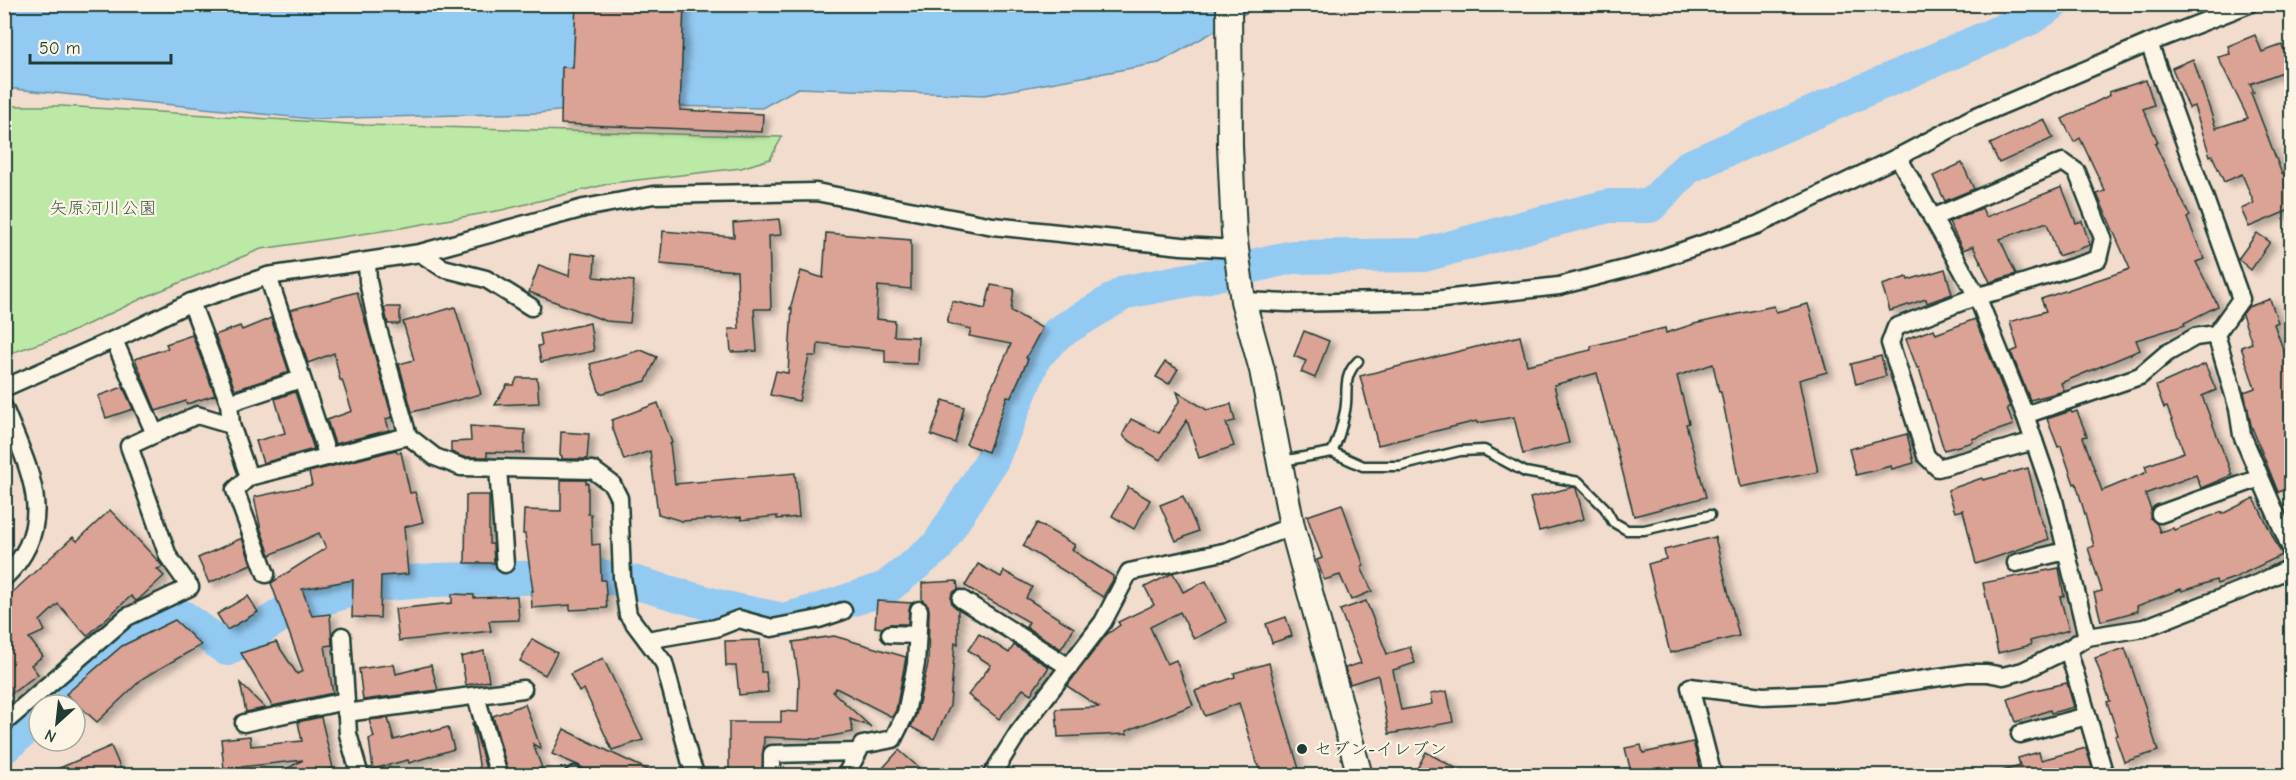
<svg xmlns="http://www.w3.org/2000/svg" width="2296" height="780" viewBox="0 0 2296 780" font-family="'Comic Neue','Klee One',sans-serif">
	<defs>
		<filter id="shadow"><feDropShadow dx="6" dy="4" stdDeviation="3" flood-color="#0004"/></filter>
	</defs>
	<rect width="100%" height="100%" fill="#f2dccd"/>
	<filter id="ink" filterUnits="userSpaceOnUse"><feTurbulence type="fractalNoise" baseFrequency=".0167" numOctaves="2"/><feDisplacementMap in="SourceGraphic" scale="12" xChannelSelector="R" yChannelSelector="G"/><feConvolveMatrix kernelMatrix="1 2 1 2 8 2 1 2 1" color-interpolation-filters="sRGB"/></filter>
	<g filter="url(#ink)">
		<polygon fill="#bce9a6" stroke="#6e936d" stroke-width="1.5" points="5,106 62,106 365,125 782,137 770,159 741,168 612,183 502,210 395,229 261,249 143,298 67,334 5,355"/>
		<g fill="#93caf2" stroke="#6592a6" stroke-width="1.5">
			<polygon points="4,5 1260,5 1159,63 984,95 798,88 762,108 617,105 538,113 312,119 5,88"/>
			<polygon points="2032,5 2032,4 2076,5 2049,16 2029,19"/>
		</g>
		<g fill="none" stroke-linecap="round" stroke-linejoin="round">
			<g stroke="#93caf2" stroke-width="34">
				<polyline points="54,705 143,627 172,613 183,617 227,649 291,609 363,586 436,580 600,576 633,582 725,608 784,620 820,610 886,588 937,547 992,460 1035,356 1058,333 1126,292 1209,276 1292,257 1424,255 1529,226 1609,206 1650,206 1688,167 2029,19 2052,4"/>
				<polyline points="4,747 39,718"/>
			</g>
		</g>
		<g fill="#dba296" stroke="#1f3d34" stroke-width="1.5" filter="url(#shadow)">
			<polygon points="576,4 684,4 680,110 763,114 762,132 561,124 562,67 573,68"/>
			<polygon points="2255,35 2262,52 2282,45 2291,69 2250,84 2254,92 2251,93 2282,174 2292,170 2292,209 2249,227 2241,209 2254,203 2242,174 2224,182 2212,155 2210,156 2194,106 2189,108 2172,68 2193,59 2216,128 2248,118 2218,57 2230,54 2228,46"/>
			<polygon points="2146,80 2154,105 2143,109 2158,142 2155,144 2190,216 2187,218 2204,259 2196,262 2218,306 2184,323 2185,325 2136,340 2140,350 2061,383 2064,391 2030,400 2011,352 2018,349 2010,322 2046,311 2041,299 2130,269 2097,194 2105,191 2080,138 2074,142 2062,119 2110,95 2109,92"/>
			<polygon points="2044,119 2053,138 1999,163 1990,144"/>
			<polygon points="1962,163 1974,189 1945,201 1933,176"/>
			<polygon points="2062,187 2076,223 2082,221 2090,245 2058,256 2047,223 2044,223 2000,239 2016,274 1990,282 1973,246 1963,250 1949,222 1982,208 1986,217"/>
			<polygon points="779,219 781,235 769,236 771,309 754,309 757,351 731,352 729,329 739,329 737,271 660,264 663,231 734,237 733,223"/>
			<polygon points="826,233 911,240 911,289 878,286 876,319 895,321 894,336 918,337 917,364 885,363 885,350 818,343 817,356 809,356 799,401 770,395 776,371 788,373 792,308 790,309 801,271 823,278"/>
			<polygon points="2257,233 2270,242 2251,270 2238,259"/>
			<polygon points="571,253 595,256 594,277 634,281 630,323 606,321 529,292 539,265 569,276"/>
			<polygon points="1945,269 1952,294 1927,303 1926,299 1890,311 1882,285 1907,277 1908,280"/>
			<polygon points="991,285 1014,289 1011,311 1042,328 1026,358 1028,359 1011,397 1007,396 988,452 966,444 1011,344 969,336 971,329 947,323 952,301 985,309"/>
			<polygon points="357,292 392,417 386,419 389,430 335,444 327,420 352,411 342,380 340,380 334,353 308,363 290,310"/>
			<polygon points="2270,299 2278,322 2274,324 2292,374 2292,488 2278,492 2251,425 2244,392 2255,388 2241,347 2252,343 2242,315 2248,307"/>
			<polygon points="1808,304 1827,372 1799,380 1818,472 1740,487 1721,392 1719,392 1713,364 1677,376 1689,423 1686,424 1706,497 1634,516 1597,373 1554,385 1569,443 1523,454 1514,417 1477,423 1477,421 1378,445 1360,376 1520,336 1527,365 1591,350 1591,346 1665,328 1666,333 1694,324 1774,306 1776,312"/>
			<polygon points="384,307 400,307 400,324 388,324"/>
			<polygon points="455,307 481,394 412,412 399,364 414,360 403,322"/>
			<polygon points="271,318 289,372 235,390 215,335 240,326 242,330"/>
			<polygon points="1975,319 2010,407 2007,408 2013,425 1972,439 1973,442 1944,450 1919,368 1917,368 1906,339 1934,329 1936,334"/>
			<polygon points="590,323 594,351 541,362 538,346 542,345 540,334"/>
			<polygon points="1304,331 1329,341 1315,378 1301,372 1306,361 1294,356"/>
			<polygon points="192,335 215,395 187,404 186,401 156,411 135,359 168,348 166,344"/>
			<polygon points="641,350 657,357 646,381 600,394 590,364"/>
			<polygon points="1881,356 1886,376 1856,384 1851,364"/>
			<polygon points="1165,362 1178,369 1169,384 1156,377"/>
			<polygon points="2205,364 2216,390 2202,396 2232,475 2201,488 2196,475 2145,494 2151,509 2150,518 2157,524 2160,532 2173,528 2174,530 2222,512 2222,514 2254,498 2282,555 2234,578 2217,584 2216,580 2182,591 2181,589 2137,606 2138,611 2101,621 2094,593 2102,591 2088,548 2094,546 2076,483 2074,484 2061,446 2058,447 2047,419 2071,411 2072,413 2077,411 2087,436 2083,437 2102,491 2147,472 2145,466 2184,452 2167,407 2164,408 2156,386"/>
			<polygon points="517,378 537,378 539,403 495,405 507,385 514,385"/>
			<polygon points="123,387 133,409 106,418 98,396"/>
			<polygon points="295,392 314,449 263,463 256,441 285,433 275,399"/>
			<polygon points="1177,392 1207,410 1231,404 1235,421 1226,423 1234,446 1199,458 1187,420 1160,460 1125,438 1123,434 1131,419 1159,433 1180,400"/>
			<polygon points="943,400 964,407 955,443 931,435"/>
			<polygon points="658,403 672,443 670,444 675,484 795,473 799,517 777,519 777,516 741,520 741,517 682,521 658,514 650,451 624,460 612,426 612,420"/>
			<polygon points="470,426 525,430 524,453 487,452 487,457 463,457 451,452 451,442 471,441"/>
			<polygon points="561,432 589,434 587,459 562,459 562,456 560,455"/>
			<polygon points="1907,434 1914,463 1892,469 1891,466 1856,475 1849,449"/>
			<polygon points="396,450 398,453 401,452 410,493 415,492 423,522 404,527 408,574 381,576 380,618 352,617 353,580 302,589 312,616 330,614 332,645 325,646 333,693 272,706 241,653 276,642 297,674 303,671 271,583 326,548 319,533 270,555 261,530 254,497 312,485 309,472"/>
			<polygon points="2028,468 2040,517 2049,539 1976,564 1963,510 1955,512 1948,490 1982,478 1983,480"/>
			<polygon points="561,480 586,480 586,483 588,483 588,514 591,514 592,545 600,544 601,580 605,580 607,608 570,610 570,605 532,608 531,591 533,591 525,534 523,534 524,510 561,511"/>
			<polygon points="1128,487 1150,500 1134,529 1112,516"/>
			<polygon points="1573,487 1576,488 1584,519 1539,531 1530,498"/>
			<polygon points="466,495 489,495 489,544 493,544 494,563 465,563"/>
			<polygon points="1183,496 1198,531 1176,541 1160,505"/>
			<polygon points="1342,504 1364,566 1361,567 1372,591 1351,600 1340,575 1324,580 1317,560 1322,558 1307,516"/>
			<polygon points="110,510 159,562 163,567 157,569 164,576 138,600 136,601 131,596 87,636 58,604 40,621 45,631 29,638 43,656 31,665 38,674 4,699 4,600 73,537 77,541"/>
			<polygon points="1037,523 1075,545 1072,550 1113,576 1113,580 1103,597 1078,582 1071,575 1023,546"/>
			<polygon points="1715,537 1739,636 1670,653 1648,564 1666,559 1664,550"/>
			<polygon points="242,538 251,564 209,583 198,558"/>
			<polygon points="978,564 1001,577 1004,571 1032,587 1026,598 1074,628 1061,649 1026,627 1029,622 965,586"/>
			<polygon points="2059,568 2064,596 2060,597 2069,630 2030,641 2031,645 1998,653 1983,583"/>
			<polygon points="1173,573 1183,592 1206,581 1227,622 1194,639 1180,612 1150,627 1167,664 1176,660 1193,705 1126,731 1127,734 1058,737 1056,709 1099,707 1067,686 1106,635 1120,625 1118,622 1154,605 1145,587"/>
			<polygon points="957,581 958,589 952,593 951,598 952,604 958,609 958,644 955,642 950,706 934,739 911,727 916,715 928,664 929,610 928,605 922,600 922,583"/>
			<polygon points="452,594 474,595 474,598 517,596 519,620 489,621 491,631 399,641 395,609 452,603"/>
			<polygon points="248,596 258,612 227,630 217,614"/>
			<polygon points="877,601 912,603 909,609 908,624 890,624 882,628 875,627"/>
			<polygon points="1366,601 1387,654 1410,647 1415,663 1393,670 1401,710 1432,704 1430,694 1447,691 1453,722 1389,734 1378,675 1350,684 1345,668 1361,663 1340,610"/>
			<polygon points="1286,617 1292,636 1272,643 1266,624"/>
			<polygon points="175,620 201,645 143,678 97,722 66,694 122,646"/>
			<polygon points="979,634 1009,653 1014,645 1049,667 1031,694 1023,689 999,719 968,695 991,665 968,650"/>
			<polygon points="834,636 906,657 896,710 892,717 836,688 833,692 871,727 850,719 853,732 816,739 764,737 762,776 729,776 729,722 781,722 781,711 798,712 799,680 793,642"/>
			<polygon points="532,639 557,653 545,675 520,661"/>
			<polygon points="760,640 761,672 766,672 768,692 739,695 736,666 726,666 725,641"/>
			<polygon points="2125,648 2147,712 2146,713 2158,751 2124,762 2115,736 2118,735 2107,702 2110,701 2095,658"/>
			<polygon points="484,651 489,681 466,685 461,657"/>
			<polygon points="603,658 643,740 612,750 584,689 579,692 570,674"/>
			<polygon points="1269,663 1277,694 1301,776 1261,776 1239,703 1205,716 1195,691 1235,677 1234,673"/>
			<polygon points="394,664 396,674 431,665 438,690 363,700 359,669"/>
			<polygon points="240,683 265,708 246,712"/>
			<polygon points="2067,683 2074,707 2051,713 2050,710 2016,722 2008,699 2035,690"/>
			<polygon points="525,704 541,749 533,744 542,768 522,776 509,776 493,716"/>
			<polygon points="321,717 333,768 302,776 274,776 303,760 224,769 221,739 250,736 251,746 302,741 298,722"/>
			<polygon points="388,718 394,740 431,729 431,732 448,727 454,749 409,763 408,760 373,769 369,739 374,737 369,720"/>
			<polygon points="472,723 473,723 488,776 481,776"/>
			<polygon points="564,729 614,754 661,776 600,776 586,769 585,770 580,766 552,754"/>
			<polygon points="1693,742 1702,774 1632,776 1625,748 1641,745 1643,753"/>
			<polygon points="111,746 122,772 113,776 41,776"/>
			<polygon points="2086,748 2093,771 2076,776 2002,776 2002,771 2020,766 2018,758 2039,752 2041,760"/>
			<polygon points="899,750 928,776 892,776 883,768"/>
			<polygon points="1426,752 1470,776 1413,776"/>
		</g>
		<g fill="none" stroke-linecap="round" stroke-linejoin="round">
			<defs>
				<g id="lane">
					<path d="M 1332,452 C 1339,439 1342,426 1345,411 C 1349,393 1341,378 1358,361"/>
					<polyline points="1282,461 1332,452 1363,466 1400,466 1460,451 1484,450 1525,472 1579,482 1605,508 1613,522 1627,530 1644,530 1710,515"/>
				</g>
				<g id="street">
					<polyline points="2149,43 2241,299 2216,334 2238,409 2242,435 2292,551"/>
					<polyline points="1898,157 1977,296 2025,415 2140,376 2167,353 2195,337 2216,334"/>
					<polyline points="1932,218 2063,162 2077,172 2103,238 2098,259 1998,291 1977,296 1896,327 1890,343 1926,456 1938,468 2034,441"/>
					<polyline points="420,253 443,268 486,279 531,307"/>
					<polyline points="367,262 368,281 378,329 408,436 435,457 461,467 593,470 612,484 619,498 622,577 628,615 664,663 690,760 696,776"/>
					<polyline points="268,276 328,457"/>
					<polyline points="1243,301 1288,303 1434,300 1559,286 1648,263 1757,225 1898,157 1972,118 2149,43 2249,4"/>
					<polyline points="191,302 229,403 231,425 249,477 408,436"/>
					<polyline points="114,340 155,434"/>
					<polyline points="4,388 124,335 191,302 268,276 420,253 584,208 654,195 816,192 993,226 1182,246 1236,249"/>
					<polyline points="229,403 301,379"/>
					<path d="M 4,408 C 28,468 61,523 4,578"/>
					<polyline points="2025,415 2053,496 2087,637"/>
					<polyline points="498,468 505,564"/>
					<polyline points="249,477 235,490 266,574"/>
					<polyline points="2160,514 2260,478"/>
					<polyline points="2016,563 2066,551"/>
					<polyline points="961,599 1069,667"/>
					<polyline points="890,634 917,635"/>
					<polyline points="342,636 348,734 360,776"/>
					<polyline points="647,640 716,628 739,619 772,628 819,619 843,611"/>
					<polyline points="2068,649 2105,776"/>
					<polyline points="476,696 499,776"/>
					<polyline points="346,713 523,689"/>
					<polyline points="4,723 127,617 190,587 168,556 129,446 197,415 231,425"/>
					<polyline points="244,723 345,701"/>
					<polyline points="2020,734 2087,716"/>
					<polyline points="573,776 575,775"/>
					<polyline points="772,776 772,754 858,752"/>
					<polyline points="845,776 862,745 893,739 906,713 916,664 919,610"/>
					<polyline points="991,776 1018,733 1103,622 1129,572 1228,551 1292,526"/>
					<polyline points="1713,776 1690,687 1763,696 1832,693 1967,673 1987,673 2003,676 2023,671 2068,649 2087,637 2144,628 2259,583 2292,567"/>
				</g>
				<polyline id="secondary" points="1229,4 1230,146 1234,234 1243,301 1262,370 1292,526 1360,776"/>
			</defs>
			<use href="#lane" stroke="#1f3d34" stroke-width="13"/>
			<use href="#street" stroke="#1f3d34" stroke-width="21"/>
			<use href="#secondary" stroke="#1f3d34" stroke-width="28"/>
			<use href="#lane" stroke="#fcf5e5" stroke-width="8"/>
			<use href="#street" stroke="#fcf5e5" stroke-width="16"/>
			<use href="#secondary" stroke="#fcf5e5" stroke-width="24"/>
		</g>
	</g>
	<circle fill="#1f3d34" stroke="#fcf5e5" stroke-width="2" cx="1302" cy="749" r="6"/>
	<g text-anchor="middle" stroke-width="4.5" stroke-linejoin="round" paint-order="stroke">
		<g font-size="18" fill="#3e5f4b" stroke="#fcf5e5">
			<text x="103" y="214">矢原河川公園</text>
		</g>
		<g font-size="18" fill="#1f3d34" stroke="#fcf5e5" text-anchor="start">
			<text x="1314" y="755">セブン-イレブン</text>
		</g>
	</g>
	<rect width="2296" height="780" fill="none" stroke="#fcf5e5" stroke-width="24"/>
	<rect x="12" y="12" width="2272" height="756" fill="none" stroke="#1f3d34" stroke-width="2" filter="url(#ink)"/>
	<g transform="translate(57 723) rotate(207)"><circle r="28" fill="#fcf5e5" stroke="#a4ab9e" stroke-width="1.5"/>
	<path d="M0-4.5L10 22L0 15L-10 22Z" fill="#1f3d34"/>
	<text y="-9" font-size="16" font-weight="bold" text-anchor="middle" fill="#1f3d34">N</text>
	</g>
	<path d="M30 54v9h141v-9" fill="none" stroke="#1f3d34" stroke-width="3"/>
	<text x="39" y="54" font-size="18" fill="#1f3d34" stroke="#fcf5e5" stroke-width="4.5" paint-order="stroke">50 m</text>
</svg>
